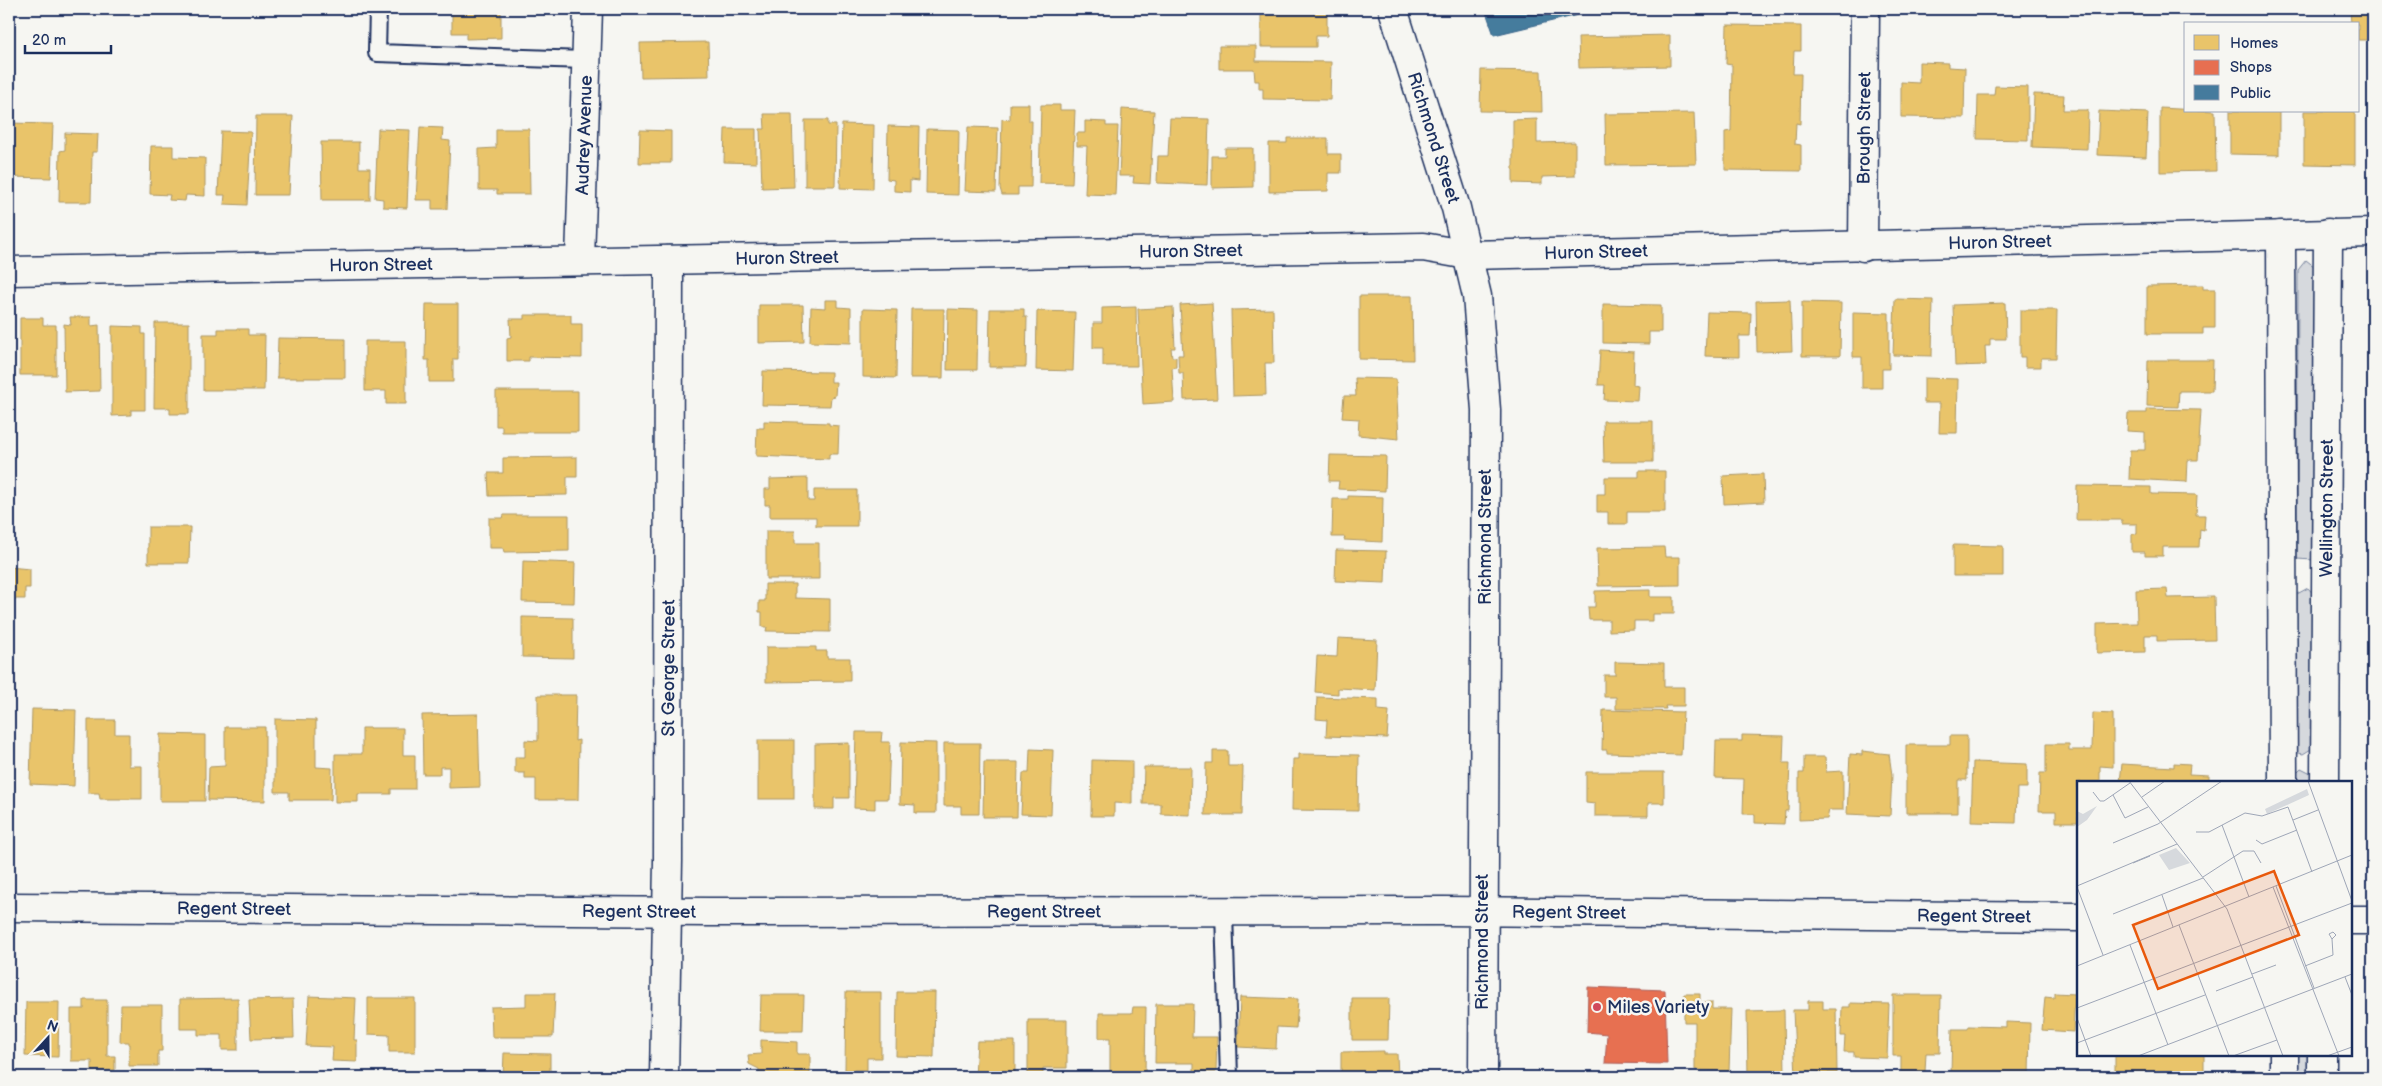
<svg xmlns="http://www.w3.org/2000/svg" width="2382" height="1086" viewBox="0 0 2382 1086" font-family="'Balsamiq Sans',sans-serif">
	<rect width="100%" height="100%" fill="#f6f6f2"/>
	<filter id="ink" filterUnits="userSpaceOnUse"><feTurbulence type="fractalNoise" baseFrequency=".02" numOctaves="2"/><feDisplacementMap in="SourceGraphic" scale="10" xChannelSelector="R" yChannelSelector="G"/><feConvolveMatrix kernelMatrix="1 2 1 2 8 2 1 2 1" color-interpolation-filters="sRGB"/></filter>
	<g filter="url(#ink)">
		<g fill="#d6d9dd" stroke="#78849e">
			<polygon points="2306,260 2315,267 2313,560 2297,559 2298,270"/>
			<polygon points="2308,588 2315,596 2311,749 2303,754 2295,752 2297,594"/>
			<polygon points="2301,768 2311,773 2310,782 2294,782 2294,775"/>
			<polygon points="2294,1055 2310,1055 2309,1077 2294,1077"/>
		</g>
		<g fill="#e9c46a" stroke="#ab9766">
			<polygon points="440,9 501,9 501,38 466,39 466,33 452,33 452,10"/>
			<polygon points="681,9 716,9 716,12 681,13"/>
			<polygon points="2350,9 2373,9 2373,40 2358,40 2358,24 2351,24"/>
			<polygon points="1261,10 1327,10 1327,36 1316,36 1316,47 1261,47"/>
			<polygon points="1727,25 1801,26 1801,51 1794,51 1793,74 1801,74 1800,124 1796,123 1795,144 1801,145 1801,171 1725,170 1725,132 1731,131 1732,65 1726,64"/>
			<polygon points="1670,35 1670,66 1579,68 1578,37"/>
			<polygon points="708,42 709,76 641,77 640,43"/>
			<polygon points="1219,46 1256,46 1256,61 1331,62 1330,100 1263,99 1263,89 1259,89 1259,81 1255,81 1254,69 1219,69"/>
			<polygon points="1919,62 1948,63 1948,67 1965,68 1964,118 1901,117 1901,82 1919,83"/>
			<polygon points="1481,70 1541,71 1542,112 1480,111"/>
			<polygon points="1995,86 2028,87 2028,140 1977,139 1978,95 1994,95"/>
			<polygon points="2034,94 2064,95 2063,110 2088,110 2087,149 2032,147"/>
			<polygon points="1010,104 1029,104 1029,121 1032,121 1031,187 1018,187 1018,195 1002,195 1000,188 1002,119 1010,120"/>
			<polygon points="1041,105 1060,105 1060,110 1075,110 1072,184 1039,183"/>
			<polygon points="2160,108 2215,111 2216,171 2160,172"/>
			<polygon points="1122,109 1154,111 1150,184 1133,183 1134,176 1119,176"/>
			<polygon points="2099,111 2148,113 2146,157 2097,155"/>
			<polygon points="2230,111 2279,111 2279,155 2230,154"/>
			<polygon points="2304,111 2355,111 2355,165 2304,164"/>
			<polygon points="1694,113 1696,164 1606,165 1605,114"/>
			<polygon points="764,114 792,114 794,187 762,188 760,129 765,129"/>
			<polygon points="256,116 293,116 289,195 255,195"/>
			<polygon points="1170,118 1209,119 1207,185 1157,183 1158,156 1168,156"/>
			<polygon points="1537,119 1537,143 1575,142 1575,176 1542,177 1542,184 1513,183 1513,120"/>
			<polygon points="805,120 828,120 828,125 836,125 835,186 805,186"/>
			<polygon points="1085,121 1106,122 1106,126 1118,126 1115,195 1085,194 1087,146 1077,146 1077,133 1085,133"/>
			<polygon points="9,123 53,124 51,178 9,177"/>
			<polygon points="842,124 874,125 873,189 840,188"/>
			<polygon points="888,126 919,127 918,181 910,180 910,192 894,191 894,180 887,179"/>
			<polygon points="420,127 443,128 442,140 450,141 447,209 432,209 432,200 416,200"/>
			<polygon points="968,127 998,128 996,192 965,191"/>
			<polygon points="378,129 410,130 407,208 383,207 383,199 375,198"/>
			<polygon points="496,129 529,129 530,194 497,194 497,190 479,190 479,149 496,148"/>
			<polygon points="725,129 756,129 756,163 724,162"/>
			<polygon points="927,129 959,130 958,195 926,194"/>
			<polygon points="640,130 671,131 671,163 639,163"/>
			<polygon points="221,131 251,132 247,205 224,204 225,195 218,195"/>
			<polygon points="65,133 98,134 97,152 92,152 91,202 59,202 60,151 65,150"/>
			<polygon points="1287,138 1328,138 1328,154 1341,154 1341,173 1328,173 1328,191 1269,192 1269,143 1287,143"/>
			<polygon points="321,142 359,142 359,168 370,168 370,200 322,200"/>
			<polygon points="151,146 173,146 173,157 205,158 205,196 186,195 185,201 169,200 170,195 150,194"/>
			<polygon points="1225,148 1253,148 1253,187 1212,188 1212,156 1225,156"/>
			<polygon points="2203,285 2203,289 2215,289 2215,328 2203,328 2203,334 2147,334 2147,286"/>
			<polygon points="1359,296 1412,296 1413,360 1359,359"/>
			<polygon points="1895,299 1933,300 1932,356 1893,355"/>
			<polygon points="825,300 838,300 838,307 851,308 851,343 810,342 811,307 825,308"/>
			<polygon points="1790,300 1792,351 1757,352 1756,301"/>
			<polygon points="1802,302 1841,303 1840,356 1802,356"/>
			<polygon points="1212,303 1217,399 1184,400 1183,373 1179,373 1178,355 1183,355 1180,305"/>
			<polygon points="2005,303 2006,339 1990,339 1990,346 1985,346 1986,365 1955,366 1953,305"/>
			<polygon points="426,304 458,304 458,359 453,359 453,382 429,382 429,360 425,360"/>
			<polygon points="1603,304 1661,305 1661,332 1649,332 1649,344 1603,343"/>
			<polygon points="759,305 803,305 804,342 759,343"/>
			<polygon points="1136,307 1137,366 1103,366 1103,348 1093,348 1093,323 1102,323 1102,308"/>
			<polygon points="1173,307 1175,348 1171,348 1172,357 1176,357 1176,367 1172,368 1174,402 1143,404 1138,309"/>
			<polygon points="863,309 897,310 896,378 863,377"/>
			<polygon points="911,309 944,309 943,378 910,378"/>
			<polygon points="948,309 978,310 977,370 947,370"/>
			<polygon points="990,309 1024,309 1024,317 1027,317 1026,367 989,367"/>
			<polygon points="1273,309 1274,363 1265,363 1266,395 1233,396 1231,310"/>
			<polygon points="2020,310 2057,310 2056,358 2041,358 2041,367 2025,367 2025,357 2020,357"/>
			<polygon points="1037,311 1075,312 1073,371 1036,370"/>
			<polygon points="1707,312 1751,313 1750,336 1739,336 1739,357 1705,356"/>
			<polygon points="1853,312 1889,313 1889,369 1882,369 1882,388 1862,388 1862,357 1853,357"/>
			<polygon points="524,315 571,315 571,324 582,324 582,358 529,357 529,361 507,361 507,338 511,337 510,319 524,319"/>
			<polygon points="70,317 91,317 91,326 99,325 100,391 65,392 64,324 71,325"/>
			<polygon points="20,318 43,318 43,325 56,325 56,375 20,375"/>
			<polygon points="155,323 189,323 189,414 170,414 170,408 154,408"/>
			<polygon points="112,326 142,327 142,334 145,334 145,410 131,410 131,415 112,416"/>
			<polygon points="218,329 248,329 248,335 265,335 264,390 203,390 203,334 218,334"/>
			<polygon points="278,338 345,339 345,378 277,378"/>
			<polygon points="365,341 406,341 406,404 386,404 386,391 365,391"/>
			<polygon points="1600,350 1634,352 1633,385 1639,386 1638,401 1604,400 1605,385 1598,385"/>
			<polygon points="2148,360 2213,360 2212,391 2179,391 2178,407 2147,406"/>
			<polygon points="763,371 831,372 831,382 836,382 835,396 831,397 830,406 762,405"/>
			<polygon points="1355,378 1396,379 1399,439 1358,435 1359,419 1342,418 1344,396 1356,396"/>
			<polygon points="1924,378 1958,379 1957,433 1939,433 1940,403 1924,403"/>
			<polygon points="496,391 578,391 578,432 502,432 502,426 496,426"/>
			<polygon points="2147,409 2201,410 2198,460 2188,460 2187,482 2129,479 2130,450 2145,450 2145,432 2127,431 2128,413 2147,413"/>
			<polygon points="764,421 829,423 829,425 839,426 838,454 829,454 829,459 756,456 757,428 764,428"/>
			<polygon points="1603,421 1653,421 1653,462 1604,462"/>
			<polygon points="1330,455 1386,456 1385,491 1338,489 1339,481 1329,481"/>
			<polygon points="577,457 577,477 567,477 567,495 489,496 488,473 503,473 503,458"/>
			<polygon points="1639,471 1665,471 1665,512 1627,512 1627,524 1608,524 1608,512 1597,512 1597,494 1605,494 1605,477 1639,477"/>
			<polygon points="1763,474 1764,502 1724,504 1723,476"/>
			<polygon points="808,478 808,501 814,501 814,490 857,490 857,526 816,526 816,517 770,517 770,505 765,505 765,489 770,489 770,479"/>
			<polygon points="2077,486 2151,487 2151,494 2197,495 2196,515 2205,515 2204,530 2200,529 2199,547 2163,547 2163,556 2145,556 2145,552 2132,552 2132,534 2137,534 2137,524 2122,524 2122,520 2076,520"/>
			<polygon points="1348,496 1383,497 1382,542 1344,540 1345,537 1332,537 1333,499 1348,499"/>
			<polygon points="504,515 569,515 569,551 504,552 503,548 489,548 489,518 503,518"/>
			<polygon points="148,527 190,527 189,563 148,563"/>
			<polygon points="766,531 795,531 795,543 819,543 819,579 766,579"/>
			<polygon points="1953,545 2003,546 2003,576 1953,576"/>
			<polygon points="1664,547 1665,557 1680,557 1680,585 1598,586 1597,548"/>
			<polygon points="1336,550 1386,551 1385,583 1335,581"/>
			<polygon points="523,561 575,563 574,603 522,602"/>
			<polygon points="9,567 30,569 30,588 25,588 25,599 9,599"/>
			<polygon points="765,584 795,584 795,598 830,599 830,632 766,631 767,627 762,627 762,612 759,612 759,601 765,601"/>
			<polygon points="2167,589 2168,598 2214,597 2215,640 2157,641 2157,635 2145,635 2145,652 2097,653 2097,624 2137,623 2136,590"/>
			<polygon points="1650,590 1650,597 1674,597 1674,614 1652,614 1652,621 1634,621 1634,630 1609,631 1609,620 1589,620 1588,607 1595,607 1595,591"/>
			<polygon points="522,617 573,618 573,658 522,657"/>
			<polygon points="1338,638 1377,640 1375,690 1338,688 1338,694 1315,692 1317,656 1337,657"/>
			<polygon points="766,647 816,647 816,651 827,651 827,658 850,658 850,681 766,682"/>
			<polygon points="1615,662 1664,663 1664,687 1684,687 1684,706 1665,706 1666,709 1616,709 1616,697 1604,697 1604,675 1615,675"/>
			<polygon points="538,695 576,695 575,741 579,740 578,800 536,800 536,779 525,779 525,773 515,773 515,757 525,757 525,740 538,741"/>
			<polygon points="1317,697 1378,699 1378,710 1389,711 1387,738 1326,736 1327,720 1316,719"/>
			<polygon points="32,709 76,710 74,786 30,784"/>
			<polygon points="1603,710 1683,712 1681,755 1607,753 1607,750 1602,750"/>
			<polygon points="2093,713 2113,714 2113,767 2100,766 2100,782 2078,782 2078,822 2056,822 2056,811 2039,811 2040,773 2046,773 2046,744 2069,744 2069,750 2092,750"/>
			<polygon points="478,714 480,787 449,788 449,767 440,767 440,774 423,774 422,715"/>
			<polygon points="275,719 316,720 316,767 332,768 331,800 289,800 289,792 275,792"/>
			<polygon points="88,720 115,720 115,734 129,734 129,766 142,766 142,799 100,799 99,793 88,793"/>
			<polygon points="225,727 265,727 265,801 208,800 209,767 225,766"/>
			<polygon points="362,728 403,728 403,755 415,755 415,789 391,789 391,794 358,794 358,802 335,802 335,754 362,754"/>
			<polygon points="856,732 882,732 881,742 890,742 888,799 875,799 875,809 854,808"/>
			<polygon points="160,734 205,735 205,801 160,801"/>
			<polygon points="1742,735 1784,736 1783,763 1790,763 1788,811 1785,811 1784,824 1755,823 1755,814 1743,814 1744,779 1715,778 1716,741 1742,741"/>
			<polygon points="1950,736 1967,736 1967,780 1958,780 1958,813 1906,813 1906,745 1950,745"/>
			<polygon points="9,740 15,740 14,802 9,802"/>
			<rect x="758" y="740" width="36" height="59"/>
			<polygon points="901,742 936,743 936,813 915,813 915,805 900,804"/>
			<polygon points="849,743 849,798 834,798 834,809 815,809 815,744"/>
			<polygon points="944,743 980,743 979,814 961,814 961,806 944,806"/>
			<polygon points="1030,749 1053,750 1051,815 1021,814 1023,773 1029,773"/>
			<polygon points="1213,751 1228,751 1228,766 1243,766 1242,815 1205,815 1206,763 1213,763"/>
			<polygon points="1862,751 1889,754 1892,775 1890,816 1847,814 1850,754 1862,755"/>
			<polygon points="1299,754 1359,755 1358,811 1292,810 1293,759 1299,759"/>
			<polygon points="1804,757 1825,757 1826,772 1843,771 1843,810 1829,810 1827,819 1799,820 1799,773 1804,773"/>
			<polygon points="1092,760 1132,761 1132,804 1114,803 1114,816 1091,816"/>
			<polygon points="984,762 1018,762 1017,817 983,817"/>
			<polygon points="1973,762 2027,764 2027,788 2017,788 2016,823 1971,822"/>
			<polygon points="2174,763 2190,764 2189,774 2209,775 2209,782 2120,782 2122,764 2174,767"/>
			<polygon points="1144,767 1191,767 1190,815 1161,814 1161,804 1143,804"/>
			<polygon points="1586,772 1664,772 1664,803 1648,803 1648,816 1595,816 1595,804 1586,803"/>
			<polygon points="846,992 881,992 881,1058 867,1058 867,1070 845,1070"/>
			<polygon points="897,992 935,992 934,1057 896,1056"/>
			<polygon points="526,993 555,993 553,1037 492,1037 491,1007 526,1006"/>
			<polygon points="2054,993 2075,994 2073,1032 2042,1030 2045,997 2054,998"/>
			<polygon points="1684,994 1700,994 1700,1002 1712,1002 1712,1009 1731,1009 1729,1071 1695,1070 1695,1022 1684,1022"/>
			<polygon points="761,995 804,995 803,1031 760,1031"/>
			<polygon points="1893,995 1941,995 1940,1053 1926,1053 1925,1072 1901,1072 1901,1056 1893,1056"/>
			<polygon points="309,996 356,998 354,1040 357,1040 357,1062 332,1061 333,1047 306,1046"/>
			<polygon points="1240,997 1298,999 1296,1028 1277,1027 1276,1049 1238,1047"/>
			<polygon points="238,998 238,1050 222,1050 222,1035 198,1035 198,1029 180,1029 180,999"/>
			<polygon points="368,998 415,998 415,1052 389,1052 389,1035 368,1034"/>
			<polygon points="1352,998 1389,998 1388,1040 1352,1040"/>
			<polygon points="293,999 294,1038 251,1039 249,1000"/>
			<polygon points="84,1000 107,1000 107,1056 115,1056 115,1070 92,1071 92,1061 71,1061 71,1009 84,1009"/>
			<polygon points="9,1001 10,1001 11,1049 9,1049"/>
			<polygon points="1808,1001 1823,1001 1823,1009 1836,1009 1837,1073 1828,1073 1828,1077 1796,1077 1793,1010 1808,1010"/>
			<polygon points="26,1002 59,1002 58,1057 25,1056"/>
			<polygon points="1850,1003 1889,1004 1887,1058 1854,1057 1854,1052 1844,1052 1845,1036 1841,1036 1842,1007 1850,1007"/>
			<polygon points="1156,1004 1193,1004 1192,1037 1217,1037 1216,1072 1194,1072 1194,1063 1155,1063"/>
			<polygon points="121,1005 162,1005 162,1051 158,1051 158,1066 129,1066 129,1042 120,1042"/>
			<polygon points="1133,1007 1146,1007 1145,1073 1110,1073 1110,1038 1099,1038 1099,1013 1132,1013"/>
			<polygon points="1784,1010 1785,1075 1748,1076 1747,1011"/>
			<polygon points="1028,1020 1067,1020 1067,1068 1043,1068 1043,1074 1028,1074"/>
			<polygon points="2006,1022 2030,1023 2029,1077 1969,1077 1969,1075 1951,1074 1952,1029 1968,1029 1969,1026 2006,1027"/>
			<polygon points="761,1040 797,1042 797,1054 810,1054 810,1077 759,1077 759,1069 749,1064 748,1055 761,1054"/>
			<polygon points="977,1041 1015,1041 1015,1077 975,1077"/>
			<polygon points="1384,1051 1384,1054 1397,1054 1398,1077 1341,1077 1341,1052"/>
			<polygon points="504,1053 550,1054 550,1077 503,1077"/>
			<rect x="2115" y="1055" width="89" height="22"/>
		</g>
		<polygon fill="#e76f51" stroke="#aa5c55" points="1588,987 1665,990 1667,1064 1605,1063 1607,1034 1587,1032"/>
		<polygon fill="#457b9d" stroke="#38648a" points="1485,9 1603,9 1494,35"/>
		<g fill="none" stroke-linecap="round" stroke-linejoin="round">
			<defs>
				<g id="lane">
					<polyline points="378,9 377,53 585,60"/>
					<polyline points="1224,912 1229,1077"/>
				</g>
				<g id="street">
					<polyline points="2281,235 2283,782"/>
					<path id="s1" d="M 1863,247 L 1865,9"/>
					<path id="s2" d="M 580,260 L 588,9"/>
					<path id="s3" d="M 9,271 L 1423,247 L 1468,255"/>
					<path id="s4" d="M 2325,782 L 2328,233"/>
					<path id="s5" d="M 9,907 L 709,912 L 1444,911 L 2078,917"/>
					<polyline points="2351,920 2373,920"/>
					<path id="s6" d="M 664,1077 L 668,861 L 669,260"/>
					<polyline points="2284,1077 2284,1055"/>
					<polyline points="2322,1077 2322,1055"/>
				</g>
				<g id="secondary">
					<path id="s7" d="M 1393,9 L 1456,208 L 1477,296 L 1486,410 L 1483,1077"/>
					<path id="s8" d="M 1468,255 L 2373,233"/>
				</g>
			</defs>
			<use href="#lane" stroke="#1b2f5e" stroke-width="20"/>
			<use href="#street" stroke="#1b2f5e" stroke-width="31"/>
			<use href="#secondary" stroke="#1b2f5e" stroke-width="31"/>
			<use href="#lane" stroke="#f6f6f2" stroke-width="16"/>
			<use href="#street" stroke="#f6f6f2" stroke-width="28"/>
			<use href="#secondary" stroke="#f6f6f2" stroke-width="28"/>
		</g>
	</g>
	<circle fill="#d1495b" stroke="#f6f6f2" stroke-width="2" cx="1597" cy="1007" r="5"/>
	<g text-anchor="middle" stroke-width="5" stroke-linejoin="round" paint-order="stroke">
		<g font-size="18" fill="#1b2f5e" stroke="#f6f6f2">
			<text dy="6" stroke="none"><textPath href="#s1" startOffset="119">Brough Street</textPath></text>
			<text dy="6" stroke="none"><textPath href="#s2" startOffset="125">Audrey Avenue</textPath></text>
			<text dy="6" stroke="none"><textPath href="#s7" startOffset="135">Richmond Street</textPath></text>
			<text dy="6" stroke="none"><textPath href="#s8" startOffset="532">Huron Street</textPath></text>
			<text dy="6" stroke="none"><textPath href="#s3" startOffset="1182">Huron Street</textPath></text>
			<text dy="6" stroke="none"><textPath href="#s8" startOffset="128">Huron Street</textPath></text>
			<text dy="6" stroke="none"><textPath href="#s3" startOffset="778">Huron Street</textPath></text>
			<text dy="6" stroke="none"><textPath href="#s3" startOffset="372">Huron Street</textPath></text>
			<text dy="6" stroke="none"><textPath href="#s4" startOffset="274">Wellington Street</textPath></text>
			<text transform="translate(1485 537) rotate(-90)" y="6">Richmond Street</text>
			<text dy="6" stroke="none"><textPath href="#s6" startOffset="409">St George Street</textPath></text>
			<text dy="6" stroke="none"><textPath href="#s5" startOffset="225">Regent Street</textPath></text>
			<text dy="6" stroke="none"><textPath href="#s5" startOffset="630">Regent Street</textPath></text>
			<text dy="6" stroke="none"><textPath href="#s5" startOffset="1035">Regent Street</textPath></text>
			<text dy="6" stroke="none"><textPath href="#s5" startOffset="1560">Regent Street</textPath></text>
			<text dy="6" stroke="none"><textPath href="#s5" startOffset="1965">Regent Street</textPath></text>
			<text transform="translate(1482 942) rotate(-90)" y="6">Richmond Street</text>
		</g>
		<g font-size="18" fill="#1b2f5e" stroke="#f6f6f2" text-anchor="start">
			<text x="1607" y="1013">Miles Variety</text>
		</g>
	</g>
	<g transform="translate(2077 781)">
		<rect width="275" height="275" fill="#f6f6f2"/>
		<path d="M 230,8 L 232,14 L 190,33 L 188,28 ZM 20,25 L 10,39 L 0,46 L 0,30 L 6,33 ZM 99,67 L 113,82 L 92,89 L 82,74 Z" fill="#d6d9dd"/>
		<path fill="none" stroke="#9ea6b7" stroke-width="1" d="M 52,0 L 150,128 L 206,275M 231,0 L 275,120M 16,11 L 23,20 L 27,20 L 53,2M 36,14 L 48,37 L 71,26M 65,16 L 88,0M 216,39 L 241,29M 145,44 L 172,116M 119,51 L 132,51 L 168,32 L 185,35 L 211,26 L 235,91M 179,59 L 185,63 L 220,49M 36,62 L 81,43 L 145,0M 56,82 L 73,75M 126,96 L 166,70 L 177,70 L 184,82M 0,105 L 100,63M 199,105 L 237,207M 0,106 L 26,174M 196,106 L 262,275M 85,114 L 96,146M 36,133 L 126,97M 102,144 L 152,275M 53,164 L 91,264M 0,185 L 275,74M 228,185 L 256,174 L 255,158 L 259,154 L 256,151 L 252,153 L 255,158M 175,193 L 199,184M 268,196 L 275,214M 139,210 L 176,196M 0,227 L 275,122M 0,237 L 14,275M 0,262 L 128,214M 61,275 L 275,193M 156,275 L 200,259M 250,275 L 275,266"/>
		<path fill="#e8590c" fill-opacity="0.15" stroke="#e8590c" stroke-width="2.5" d="M 197,90 L 222,154 L 81,208 L 56,144 Z"/>
		<rect width="275" height="275" fill="none" stroke="#1b2f5e" stroke-width="2.5"/>
	</g>
	<rect width="2382" height="1086" fill="none" stroke="#f6f6f2" stroke-width="30"/>
	<rect x="15" y="15" width="2352" height="1056" fill="none" stroke="#1b2f5e" stroke-width="2" filter="url(#ink)"/>
	<rect x="2184" y="22" width="175" height="90" fill="#f6f6f2" stroke="#9ea6b7"/>
	<rect x="2194" y="35" width="25" height="15" fill="#e9c46a" stroke="#9ea6b7"/>
	<text x="2230" y="48" font-size="15" fill="#1b2f5e">Homes</text>
	<rect x="2194" y="60" width="25" height="15" fill="#e76f51" stroke="#9ea6b7"/>
	<text x="2230" y="72" font-size="15" fill="#1b2f5e">Shops</text>
	<rect x="2194" y="85" width="25" height="15" fill="#457b9d" stroke="#9ea6b7"/>
	<text x="2230" y="98" font-size="15" fill="#1b2f5e">Public</text>
	<g transform="translate(48 1038) rotate(21)" stroke="#f6f6f2" stroke-width="4" paint-order="stroke">
	<path d="M0-4L9 19L0 12L-9 19Z" fill="#1b2f5e"/>
	<text y="-8" font-size="14" font-weight="bold" text-anchor="middle" fill="#1b2f5e">N</text>
	</g>
	<path d="M25 45v8h86v-8" fill="none" stroke="#1b2f5e" stroke-width="2.5"/>
	<text x="32" y="45" font-size="15" fill="#1b2f5e" stroke="#f6f6f2" stroke-width="4" paint-order="stroke">20 m</text>
</svg>
